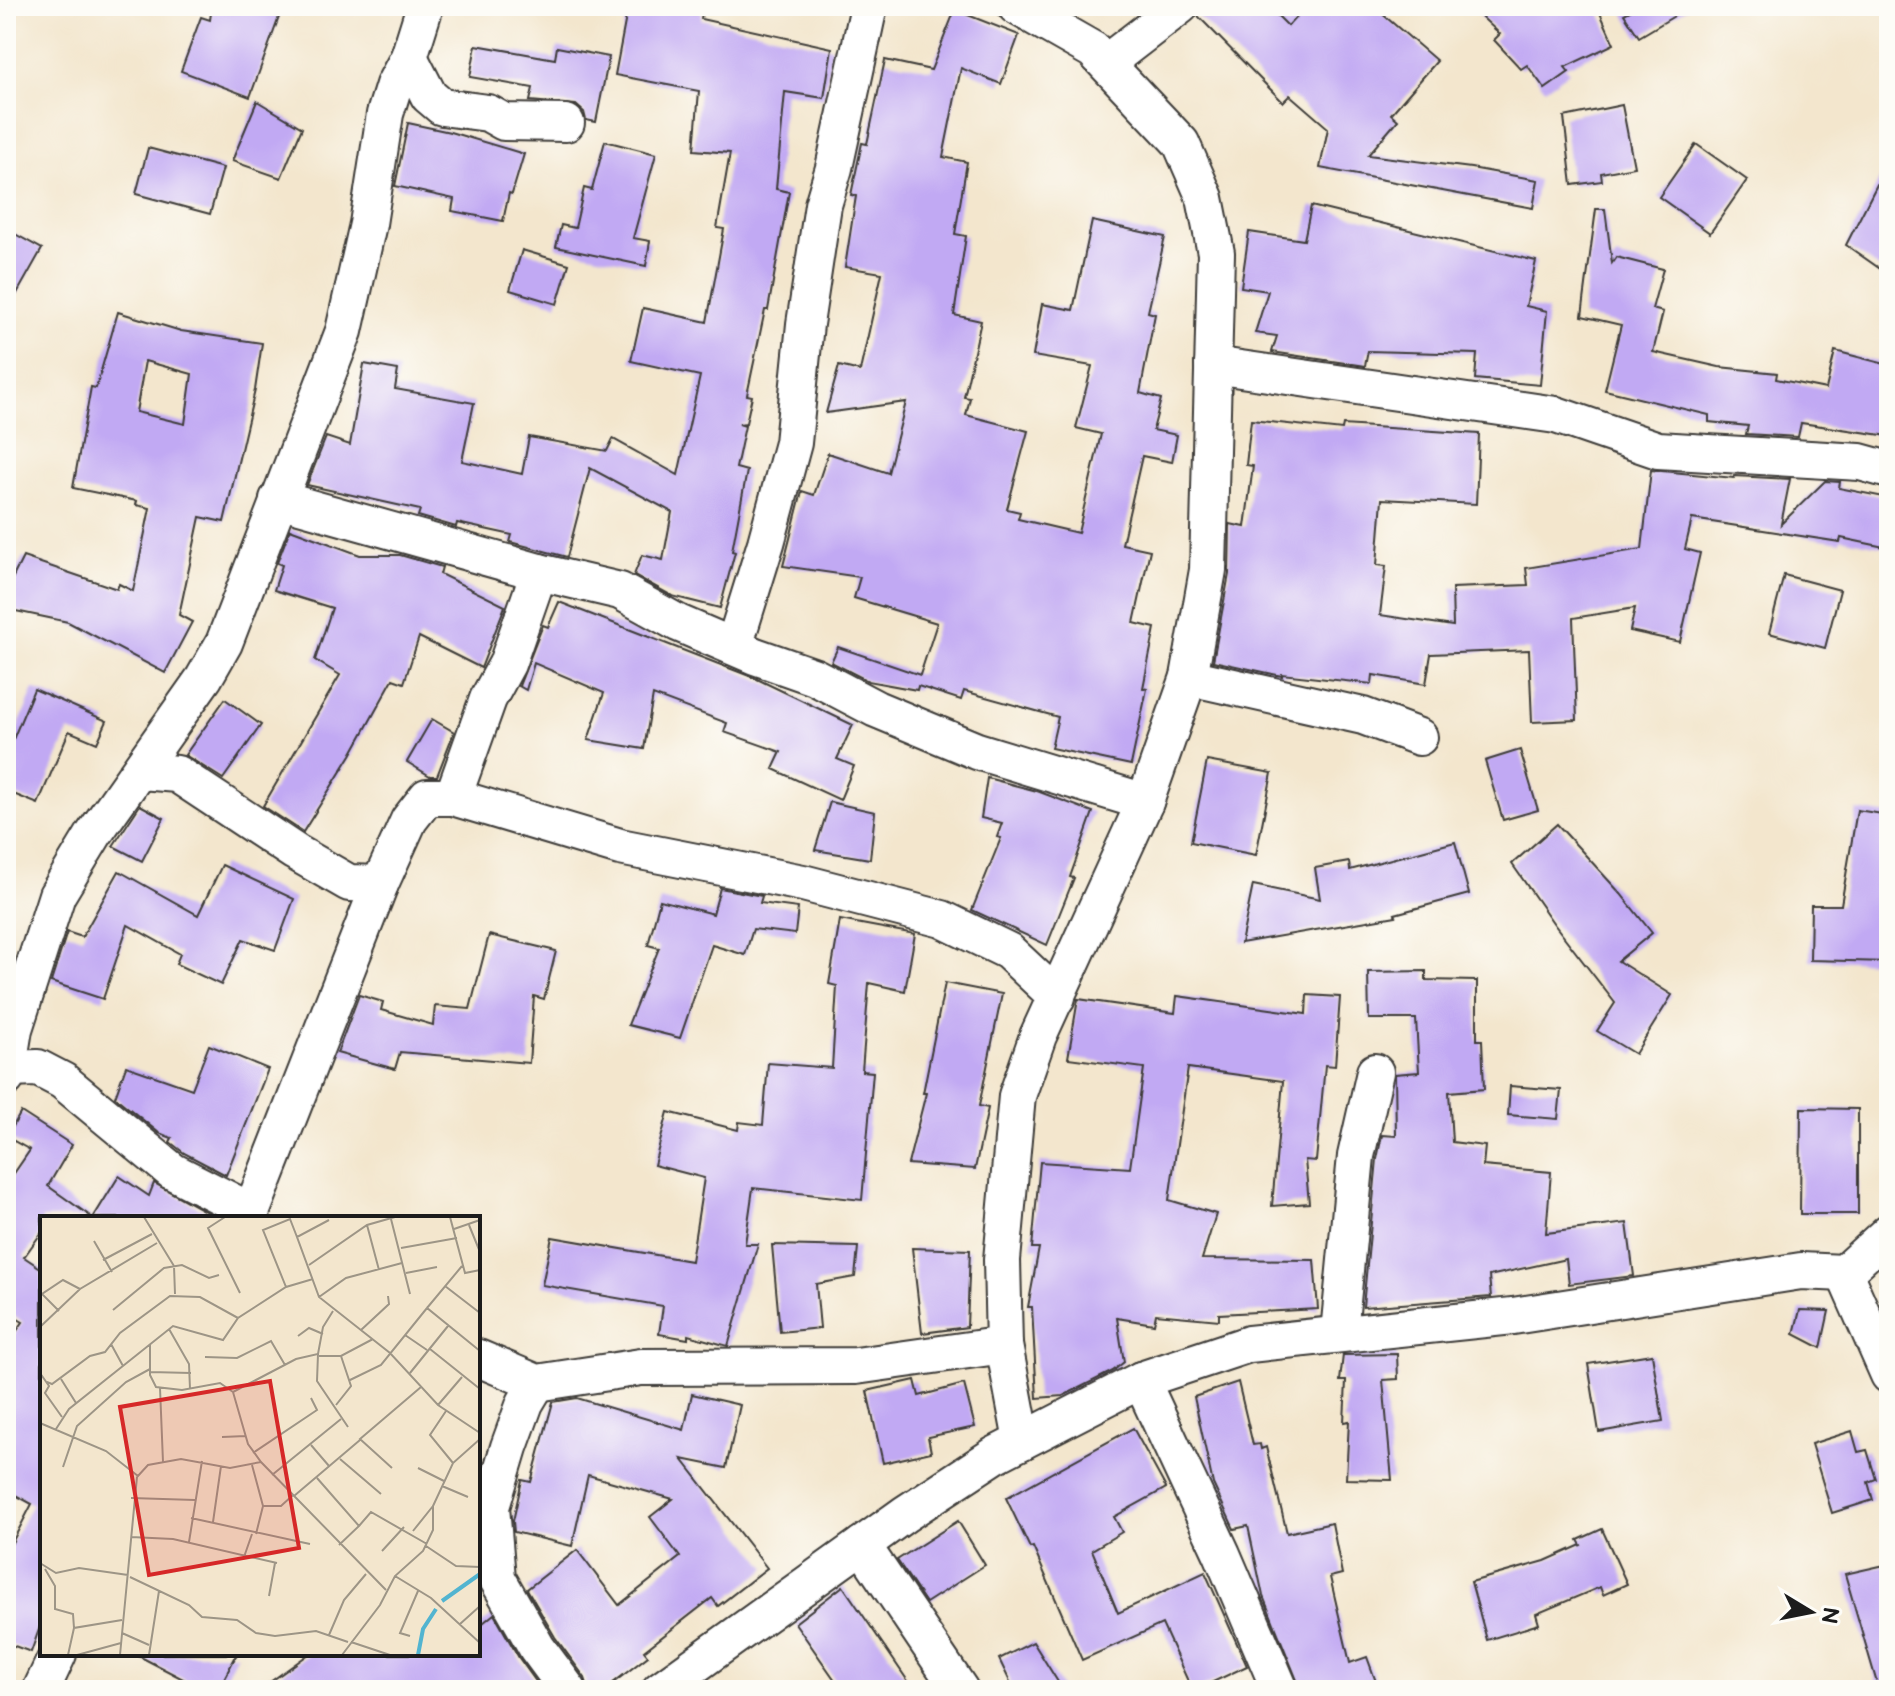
<svg xmlns="http://www.w3.org/2000/svg" width="1895" height="1696" viewBox="0 0 1895 1696" font-family="'Balsamiq Sans',sans-serif">
	<rect width="100%" height="100%" fill="#fdfcf7"/>
	<filter id="ink" filterUnits="userSpaceOnUse"><feTurbulence type="fractalNoise" baseFrequency=".0125" numOctaves="2"/><feDisplacementMap in="SourceGraphic" scale="16" xChannelSelector="R" yChannelSelector="G"/><feConvolveMatrix kernelMatrix="1 2 1 2 8 2 1 2 1" color-interpolation-filters="sRGB"/></filter>
	<filter id="wash" filterUnits="userSpaceOnUse"><feTurbulence type="fractalNoise" baseFrequency=".006" numOctaves="4" result="noise"/><feDisplacementMap in="SourceGraphic" scale="32" xChannelSelector="R" yChannelSelector="G"/><feGaussianBlur stdDeviation="1.8" result="paint"/><feColorMatrix in="noise" values="0 0 0 0 0 0 0 0 0 0 0 0 0 0 0 0 0 1.4 0 .05"/><feComposite in="paint" operator="in"/></filter>
	<g filter="url(#wash)">
		<rect width="100%" height="100%" fill="#f3e6cd"/>
		<g id="blocks">
			<g fill="#c1a9f3" fill-rule="evenodd">
				<polygon points="212,6 283,6 250,97 181,71 201,17 210,20"/>
				<polygon points="628,6 703,6 701,19 832,48 824,98 785,92 776,189 789,192 768,310 765,310 747,395 752,396 746,423 739,424 745,426 736,468 747,471 732,551 735,552 720,608 672,596 634,575 642,555 663,560 672,512 590,468 567,557 510,542 512,535 457,523 456,527 418,516 420,510 307,485 326,437 350,445 364,364 398,370 395,389 474,403 462,461 522,474 529,437 607,451 613,439 678,475 700,376 631,361 643,308 707,322 724,229 717,228 730,153 694,150 699,91 615,75"/>
				<polygon points="1201,6 1268,6 1288,26 1306,6 1373,6 1437,61 1391,114 1398,120 1368,155 1471,168 1538,180 1533,208 1320,168 1328,128 1290,95 1283,102 1198,16"/>
				<polygon points="1470,6 1597,6 1614,44 1565,67 1569,72 1545,89 1527,65 1521,69 1494,40 1500,34"/>
				<polygon points="1639,6 1691,6 1639,37 1624,14"/>
				<polygon points="955,10 1019,35 1001,84 961,68 943,157 967,162 955,234 966,236 954,315 981,321 964,397 970,398 966,415 1028,431 1007,509 1020,512 1018,519 1078,533 1101,434 1076,428 1092,366 1033,356 1042,304 1073,310 1092,221 1165,237 1148,312 1155,314 1140,393 1161,399 1153,430 1177,435 1172,462 1142,456 1122,544 1150,550 1134,623 1155,628 1143,688 1147,689 1131,765 1051,748 1058,717 964,691 961,700 918,686 917,690 868,681 831,662 838,647 920,675 937,623 854,598 860,577 783,566 802,491 814,495 828,453 888,473 906,402 826,413 839,366 860,371 882,273 845,267 856,196 851,195 862,143 867,144 885,60 931,70"/>
				<polygon points="476,45 555,59 557,47 609,57 596,122 586,120 584,112 576,105 530,101 533,88 470,77"/>
				<polygon points="257,101 302,128 281,178 232,161"/>
				<polygon points="1622,105 1634,167 1601,173 1602,181 1572,185 1564,117"/>
				<polygon points="408,123 450,132 524,154 512,194 509,193 503,221 452,211 454,199 395,186"/>
				<polygon points="605,141 656,154 633,238 650,241 646,266 556,247 561,225 575,228 584,188 592,190"/>
				<polygon points="1696,144 1747,180 1710,233 1659,197"/>
				<polygon points="148,148 223,168 210,214 136,194"/>
				<polygon points="1889,161 1889,275 1846,245"/>
				<polygon points="1311,206 1536,261 1526,306 1547,311 1540,385 1475,379 1477,354 1368,351 1365,366 1272,352 1277,336 1255,333 1268,291 1241,287 1249,232 1304,240"/>
				<polygon points="1596,209 1605,209 1612,263 1616,257 1663,269 1652,309 1663,312 1653,352 1719,367 1777,373 1776,379 1826,389 1835,351 1889,365 1889,436 1801,423 1798,437 1746,434 1748,426 1709,422 1709,415 1605,390 1621,325 1582,316"/>
				<polygon points="6,229 42,249 6,313"/>
				<polygon points="522,250 569,264 557,304 510,290"/>
				<path d="M 118,312 L 181,331 L 262,343 L 255,390 L 224,522 L 200,517 L 179,615 L 192,622 L 165,673 L 68,622 L 6,609 L 6,591 L 23,557 L 117,589 L 119,584 L 133,591 L 150,508 L 136,505 L 137,501 L 73,488 L 91,387 L 96,388 ZM 145,361 L 192,374 L 185,424 L 136,412 Z"/>
				<polygon points="1251,420 1342,430 1343,425 1479,434 1476,504 1382,499 1377,565 1386,566 1380,615 1453,626 1452,588 1528,585 1526,568 1642,549 1651,470 1734,478 1735,476 1790,479 1781,524 1825,481 1840,482 1839,488 1889,498 1889,548 1841,538 1840,542 1692,519 1685,549 1700,553 1680,642 1630,631 1635,608 1573,618 1577,720 1532,722 1529,650 1431,654 1426,684 1373,675 1372,684 1282,674 1282,676 1213,661 1229,574 1230,524 1245,527 1253,466 1246,465"/>
				<polygon points="290,529 360,555 400,555 442,567 440,574 505,606 481,668 419,637 404,683 393,679 351,755 303,832 263,806 340,675 315,660 332,608 274,590 282,565 277,563"/>
				<polygon points="1784,575 1840,590 1825,648 1769,633"/>
				<polygon points="559,602 757,679 853,725 837,759 854,766 840,800 773,769 781,752 724,732 727,723 653,695 644,749 588,740 604,693 534,663 526,690 519,686 543,625 548,627"/>
				<polygon points="34,689 107,721 97,743 69,731 38,804 6,791 6,756"/>
				<polygon points="225,699 261,725 223,779 185,755"/>
				<polygon points="432,719 454,732 437,776 430,776 407,762"/>
				<polygon points="1520,750 1538,810 1503,820 1485,761"/>
				<polygon points="1207,761 1272,773 1256,855 1191,842"/>
				<polygon points="987,778 1037,791 1093,812 1070,877 1074,878 1047,945 972,910 1001,838 997,837 1002,823 981,818"/>
				<polygon points="830,802 875,812 870,859 815,850"/>
				<polygon points="140,805 164,818 142,861 113,846"/>
				<polygon points="1857,810 1889,815 1889,962 1810,960 1811,905 1841,905"/>
				<polygon points="1557,824 1621,894 1652,933 1618,961 1672,995 1635,1054 1597,1031 1615,1003 1554,924 1512,864"/>
				<polygon points="1455,842 1469,894 1395,914 1396,916 1241,943 1253,885 1320,899 1315,868 1349,862 1350,870"/>
				<polygon points="222,865 294,899 275,950 243,939 221,985 176,964 180,954 128,925 103,999 51,982 67,932 82,937 119,871 198,915"/>
				<polygon points="720,888 762,896 760,903 798,908 795,934 753,929 745,955 712,945 680,1038 628,1025 659,948 648,945 660,900 713,914"/>
				<polygon points="840,920 915,934 905,991 869,983 862,1071 873,1072 862,1200 753,1188 745,1244 758,1244 728,1346 688,1335 688,1339 659,1334 663,1306 542,1285 552,1237 691,1261 704,1178 654,1165 668,1112 738,1130 739,1122 763,1125 768,1063 832,1068 837,986 829,984"/>
				<polygon points="489,935 556,951 544,999 534,996 529,1063 400,1052 395,1069 337,1053 359,995 383,1002 381,1010 433,1025 435,1006 470,1009"/>
				<polygon points="1426,971 1426,980 1477,981 1477,1040 1482,1040 1484,1089 1449,1092 1452,1142 1485,1146 1483,1166 1551,1172 1546,1233 1627,1223 1634,1276 1569,1284 1566,1259 1489,1276 1491,1297 1363,1307 1377,1159 1382,1135 1396,1136 1395,1074 1419,1072 1416,1019 1369,1019 1368,972"/>
				<polygon points="945,983 1002,994 979,1106 988,1108 975,1169 908,1164 926,1093 923,1093"/>
				<polygon points="1307,995 1340,997 1335,1066 1325,1065 1316,1161 1305,1160 1309,1203 1272,1206 1283,1081 1188,1068 1169,1200 1216,1214 1202,1259 1314,1260 1318,1309 1219,1314 1219,1320 1156,1314 1154,1324 1117,1318 1124,1362 1113,1371 1063,1396 1037,1398 1032,1307 1028,1307 1039,1248 1032,1248 1040,1162 1130,1168 1144,1068 1068,1058 1078,999 1175,1013 1177,996 1306,1014"/>
				<polygon points="209,1045 268,1069 226,1175 184,1153 170,1142 172,1138 159,1133 115,1097 126,1066 192,1089"/>
				<polygon points="1510,1086 1561,1090 1558,1119 1508,1115"/>
				<polygon points="1801,1108 1858,1109 1858,1214 1800,1214"/>
				<polygon points="21,1112 72,1145 48,1186 93,1218 119,1176 149,1196 154,1183 210,1214 208,1218 42,1218 42,1232 24,1257 42,1269 42,1621 31,1652 6,1643 6,1554 32,1504 6,1490 6,1346 23,1322 6,1312 6,1185 30,1150 7,1137"/>
				<polygon points="772,1245 858,1247 855,1277 816,1284 820,1328 780,1332"/>
				<polygon points="912,1248 970,1250 967,1327 922,1333"/>
				<polygon points="1800,1310 1829,1311 1821,1348 1794,1334"/>
				<polygon points="1397,1354 1398,1379 1383,1380 1392,1480 1346,1479 1349,1421 1344,1422 1346,1381 1340,1381 1343,1355"/>
				<polygon points="1652,1354 1663,1421 1599,1432 1588,1364"/>
				<polygon points="915,1380 919,1396 964,1384 975,1427 928,1437 931,1452 883,1463 867,1391"/>
				<polygon points="1238,1382 1253,1445 1260,1444 1261,1449 1266,1447 1287,1533 1332,1523 1342,1574 1330,1577 1350,1663 1367,1657 1379,1690 1301,1690 1263,1596 1248,1526 1234,1529 1213,1484 1194,1397"/>
				<polygon points="692,1394 740,1405 726,1468 682,1459 767,1568 718,1606 712,1598 644,1651 648,1656 604,1690 589,1690 585,1678 555,1637 527,1589 577,1550 619,1605 680,1557 650,1517 673,1499 588,1475 572,1546 514,1532 513,1521 522,1480 531,1482 553,1402 577,1398 684,1430"/>
				<polygon points="1133,1428 1166,1488 1114,1517 1122,1532 1092,1550 1118,1613 1205,1572 1247,1666 1196,1690 1192,1690 1162,1624 1082,1660 1033,1547 1030,1548 1006,1498"/>
				<polygon points="1852,1431 1858,1452 1867,1450 1876,1479 1868,1482 1873,1500 1832,1513 1811,1444"/>
				<polygon points="958,1521 985,1565 926,1603 897,1560"/>
				<polygon points="1602,1529 1627,1584 1603,1595 1600,1587 1536,1614 1539,1624 1487,1640 1471,1582 1545,1561 1581,1545 1578,1540"/>
				<polygon points="1889,1564 1889,1690 1879,1690 1845,1574"/>
				<polygon points="843,1586 914,1690 842,1690 795,1623"/>
				<polygon points="494,1614 519,1658 542,1690 259,1690 309,1654 478,1654 478,1627"/>
				<polygon points="1033,1642 1063,1690 1014,1690 999,1659"/>
				<polygon points="135,1654 237,1654 218,1690 204,1690"/>
			</g>
		</g>
	</g>
	<g filter="url(#ink)">
		<use href="#blocks" fill-opacity="0" stroke="#3c3a37" stroke-width="2"/>
		<g fill="none" stroke-linecap="round" stroke-linejoin="round">
			<defs>
				<g id="street">
					<polyline points="1016,6 1093,50 1181,143 1205,198 1216,253 1208,570 1189,677 1145,802 1038,1036 1017,1096 1002,1260 1004,1345 1022,1441"/>
					<polyline points="409,57 429,96 442,107 488,113 504,122 566,123"/>
					<polyline points="1106,63 1180,6"/>
					<polyline points="1213,365 1556,415 1658,450 1860,462 1889,470"/>
					<polyline points="278,499 539,572 620,591 678,623 755,656 815,677 876,709 977,751 1145,802"/>
					<polyline points="734,646 766,543 793,443 805,324 823,205 834,168 869,6"/>
					<polyline points="1189,677 1363,716 1419,737"/>
					<polyline points="141,771 177,774 295,852 349,883 380,884"/>
					<polyline points="453,797 488,699 507,664 539,572"/>
					<polyline points="9,1069 38,1068 63,1081 172,1171 250,1211"/>
					<polyline points="6,1078 14,1029 57,895 94,834 204,678 224,643 344,331 368,224 385,114 394,85 409,57 425,6"/>
					<polyline points="249,1218 380,884 409,820 427,797 453,797 620,847 803,883 942,919 1008,951 1057,997"/>
					<polyline points="1844,1273 1889,1375"/>
					<polyline points="1339,1333 1356,1156 1375,1072"/>
					<polyline points="478,1358 537,1383 641,1367 856,1366 1004,1345"/>
					<polyline points="1141,1380 1222,1554 1280,1690"/>
					<polyline points="537,1383 525,1403 509,1447 491,1507 497,1578 537,1648 568,1690"/>
					<polyline points="862,1545 960,1690"/>
					<polyline points="41,1690 58,1654"/>
					<polyline points="660,1690 905,1514 995,1455 1141,1380 1249,1344 1513,1316 1801,1271 1844,1273 1889,1232"/>
				</g>
			</defs>
			<use href="#street" stroke="#3c3a37" stroke-width="40"/>
			<use href="#street" stroke="#fff" stroke-width="36"/>
		</g>
	</g>
	<g transform="translate(40 1216)">
		<rect width="440" height="440" fill="#f3e6cd"/>
		<path fill="none" stroke="#52b4d0" stroke-width="4" d="M 402,385 L 440,358M 378,439 L 383,413 L 396,393"/>
		<path fill="none" stroke="#9d9586" stroke-width="2" d="M 104,1 L 134,50 L 135,78M 185,1 L 168,12 L 200,77M 410,1 L 425,57 L 440,54M 351,3 L 370,78M 289,4 L 257,21 L 279,81 L 350,137 L 398,189 L 440,217M 327,9 L 339,54M 429,9 L 440,36M 414,13 L 440,4M 54,25 L 72,56M 361,32 L 417,22M 63,44 L 112,18M 269,49 L 327,9 L 355,1M 366,57 L 397,51M 405,70 L 440,97M 246,71 L 223,14 L 250,3 L 257,21M 279,81 L 306,62 L 362,47M 387,92 L 422,50M 73,94 L 124,52 L 142,49 L 169,62 L 179,59M 19,95 L 2,78 L 23,64 L 40,73M 0,111 L 40,73 L 117,27M 129,113 L 149,148 L 150,173M 321,114 L 349,88 L 348,80M 365,119 L 387,134M 258,120 L 269,112 L 283,118M 71,128 L 83,150M 110,129 L 110,159 L 116,171 L 142,174 L 180,167 L 193,176 L 208,228 L 221,246 L 346,374M 390,133 L 440,173M 278,138 L 277,165 L 308,211M 279,140 L 301,140 L 333,123M 165,141 L 197,142 L 231,125 L 245,149M 110,156 L 151,157M 0,157 L 9,170 L 5,177 L 22,201M 370,157 L 408,110M 21,163 L 36,187M 310,164 L 341,149 L 387,92 L 440,135M 7,166 L 12,168 L 50,140 L 65,136 L 80,117 L 130,80 L 160,81 L 198,102M 120,172 L 123,246M 193,176 L 256,143 L 278,138 L 283,111 L 293,95M 296,189 L 311,170 L 301,140M 398,189 L 422,161M 406,195 L 390,219 L 413,247M 0,207 L 66,235 L 98,260M 16,213 L 29,193 L 133,110 L 183,124 L 198,102 L 246,71 L 273,63M 182,221 L 206,220M 271,229 L 289,250M 213,237 L 277,194 L 271,182M 300,243 L 341,278M 212,249 L 223,290 L 216,318M 23,251 L 37,210 L 86,166 L 110,153M 352,252 L 320,223 L 381,171M 378,252 L 404,265M 232,259 L 301,203M 277,262 L 319,310 L 299,329M 402,270 L 428,281M 254,280 L 320,224M 91,282 L 155,284M 223,290 L 241,290 L 253,279M 151,302 L 270,328M 173,306 L 181,250M 319,310 L 331,296 L 387,328M 373,315 L 393,290M 91,321 L 133,323 L 237,347M 149,326 L 162,245M 386,330 L 416,350 L 440,351M 342,335 L 364,311M 204,341 L 212,318M 0,347 L 16,357 L 39,352 L 88,359M 5,353 L 15,370 L 15,393 L 33,398 L 34,412M 355,360 L 391,382 L 440,427M 90,361 L 149,389 L 162,401 L 197,404 L 216,417 L 235,420 L 276,415 L 308,426M 229,380 L 235,347M 420,408 L 440,390M 82,417 L 109,429M 289,419 L 304,384 L 326,358M 370,420 L 360,417 L 378,375M 311,426 L 350,439M 28,439 L 34,412 L 82,404M 37,439 L 81,427M 80,439 L 97,261 L 108,249 L 141,243 L 190,252 L 221,246M 109,439 L 119,375M 302,439 L 340,389 L 355,360 L 383,335 L 393,314 L 393,290 L 413,247 L 440,223"/>
		<path fill="#d62828" fill-opacity="0.15" stroke="#d62828" stroke-width="4" d="M 230,165 L 259,332 L 109,359 L 80,191 Z"/>
		<rect width="440" height="440" fill="none" stroke="#1c1c1c" stroke-width="4"/>
	</g>
	<rect width="1895" height="1696" fill="none" stroke="#fdfcf7" stroke-width="32"/>
	<g transform="translate(1811 1612) rotate(100)" stroke="#fdfcf7" stroke-width="6" paint-order="stroke">
	<path d="M0-6L14 30L0 20L-14 30Z" fill="#1c1c1c"/>
	<text y="-12" font-size="22" font-weight="bold" text-anchor="middle" fill="#1c1c1c">N</text>
	</g>
</svg>
